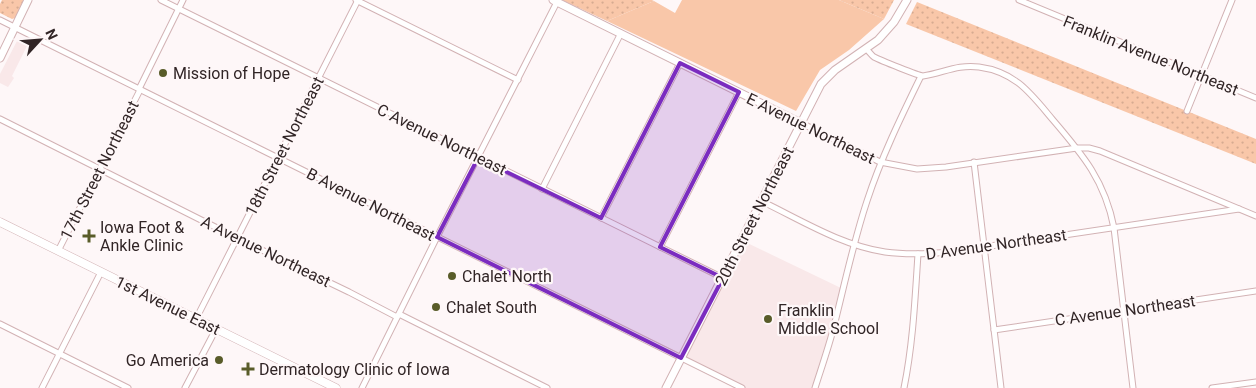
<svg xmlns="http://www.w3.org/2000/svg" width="1256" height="388" viewBox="0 0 1256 388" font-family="Roboto,sans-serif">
	<defs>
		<pattern id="park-dots" width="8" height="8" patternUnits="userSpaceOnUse" patternTransform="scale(1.25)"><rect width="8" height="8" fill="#f9c7a9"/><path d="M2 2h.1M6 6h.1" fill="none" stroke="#d6ab91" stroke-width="1.8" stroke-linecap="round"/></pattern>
	</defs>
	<rect width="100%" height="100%" fill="#fef7f8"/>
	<g fill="#f9e8e9">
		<polygon points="17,41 27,46 12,76 14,78 8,87 0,83 0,74"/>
		<polygon points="741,240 841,288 833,329 815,388 742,388 681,358"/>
	</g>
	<polygon fill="#f9c7a9" points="682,0 839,0 884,19 849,50 820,70 796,111 607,21 654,1 675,13"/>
	<g fill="url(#park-dots)">
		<polygon points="2,0 24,0 15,18 12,19 0,13 0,4"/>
		<polygon points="562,0 652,0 654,1 607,21"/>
		<polygon points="839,0 894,0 884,19"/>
		<polygon points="917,2 1256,139 1256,164 906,24"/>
	</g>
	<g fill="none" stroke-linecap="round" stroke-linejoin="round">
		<defs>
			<g id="street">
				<polyline points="161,0 723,278"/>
				<polyline points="356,0 518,80"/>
				<polyline points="1019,0 1256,98"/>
				<polyline points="0,20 742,388"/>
				<path d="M 866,49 C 869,51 871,55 874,57 C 880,60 919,76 923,76 C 943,73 958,64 979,67 C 1016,72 1031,94 1053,120 C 1083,155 1105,181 1114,228 L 1133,388"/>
				<polyline points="139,89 183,0"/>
				<polyline points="1187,111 1232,0"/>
				<polyline points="0,119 237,238 349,292 397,317"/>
				<polyline points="801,123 880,162 917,169 946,167 1077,148 1089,148 1100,151 1256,216"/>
				<polyline points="974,162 1001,388"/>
				<polyline points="542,189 621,33"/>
				<path d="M 761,201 C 801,220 840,245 885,252 C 907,255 928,254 950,252 L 1239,209"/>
				<polyline points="601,218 680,63"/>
				<polyline points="660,247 739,92"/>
				<polyline points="58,251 140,90"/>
				<polyline points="399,314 547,388"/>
				<polyline points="196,319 358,0"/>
				<polyline points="0,324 128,388"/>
				<polyline points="994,330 1256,291"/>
				<polyline points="42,388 101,272"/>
				<polyline points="185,388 216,329"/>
				<polyline points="362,388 437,237 558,0"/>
				<path d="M 815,388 C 821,369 828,349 833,330 C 844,287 853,243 867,201 C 881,158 901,117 921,76"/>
				<path d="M 904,388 C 913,344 915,299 918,254"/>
				<polyline points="1212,388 1256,382"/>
			</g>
			<g id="secondary">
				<polyline points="553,0 801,123"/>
				<polyline points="0,58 28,0"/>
				<polyline points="666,388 821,84 835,70 878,40 894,22 907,0"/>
			</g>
			<polyline id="primary" points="0,222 336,388"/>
		</defs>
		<use href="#street" stroke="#d2b2b4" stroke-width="7"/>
		<use href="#secondary" stroke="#d2b2b4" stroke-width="9"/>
		<use href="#primary" stroke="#d2b2b4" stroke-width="9"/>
		<use href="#street" stroke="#fff" stroke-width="5"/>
		<use href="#secondary" stroke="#fff" stroke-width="7"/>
		<use href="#primary" stroke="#fff" stroke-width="8"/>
	</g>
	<path fill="#7b2cbf" fill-opacity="0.2" stroke="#7b2cbf" stroke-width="4" stroke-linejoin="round" d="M 680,63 L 739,92 L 660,247 L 723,278 L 681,358 L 437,237 L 478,158 L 601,218 Z"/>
	<g fill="#595c29" stroke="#fef7f8" stroke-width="2">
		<circle cx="163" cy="73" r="5"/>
		<path d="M86.5 228.5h5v5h5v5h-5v5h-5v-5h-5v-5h5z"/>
		<circle cx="452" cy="276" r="5"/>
		<circle cx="436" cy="307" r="5"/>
		<circle cx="768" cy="319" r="5"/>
		<circle cx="219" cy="360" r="5"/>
		<path d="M245.5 361.5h5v5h5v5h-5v5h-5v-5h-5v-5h5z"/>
	</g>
	<g text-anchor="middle" stroke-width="4.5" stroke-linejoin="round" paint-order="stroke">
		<g font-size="16" fill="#312526" stroke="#fef7f8">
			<text transform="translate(1151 55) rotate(22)" y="6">Franklin Avenue Northeast</text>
			<text transform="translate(811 128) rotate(26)" y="6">E Avenue Northeast</text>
			<text transform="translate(442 139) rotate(26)" y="6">C Avenue Northeast</text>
			<text transform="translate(284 146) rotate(-63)" y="6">18th Street Northeast</text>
			<text transform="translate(99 170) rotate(-63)" y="6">17th Street Northeast</text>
			<text transform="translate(371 204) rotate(27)" y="6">B Avenue Northeast</text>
			<text transform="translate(754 216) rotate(-63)" y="6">20th Street Northeast</text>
			<text transform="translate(996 244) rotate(-8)" y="6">D Avenue Northeast</text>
			<text transform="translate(266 251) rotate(26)" y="6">A Avenue Northeast</text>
			<text transform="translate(168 305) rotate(26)" y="6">1st Avenue East</text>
			<text transform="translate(1125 310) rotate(-8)" y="6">C Avenue Northeast</text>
		</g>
		<g font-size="16" fill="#312526" stroke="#fef7f8" text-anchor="start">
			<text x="173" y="79">Mission of Hope</text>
			<text x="100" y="233">Iowa Foot &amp;<tspan x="100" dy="18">Ankle Clinic</tspan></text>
			<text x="462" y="282">Chalet North</text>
			<text x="446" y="313">Chalet South</text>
			<text x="778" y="316">Franklin<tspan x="778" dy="18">Middle School</tspan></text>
			<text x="209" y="366" text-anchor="end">Go America</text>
			<text x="259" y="375">Dermatology Clinic of Iowa</text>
		</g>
	</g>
	<g transform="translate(40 40) rotate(64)" stroke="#fef7f8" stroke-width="4" paint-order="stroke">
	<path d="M0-4L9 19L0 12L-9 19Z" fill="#312526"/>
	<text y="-8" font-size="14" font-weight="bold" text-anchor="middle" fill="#312526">N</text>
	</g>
</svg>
